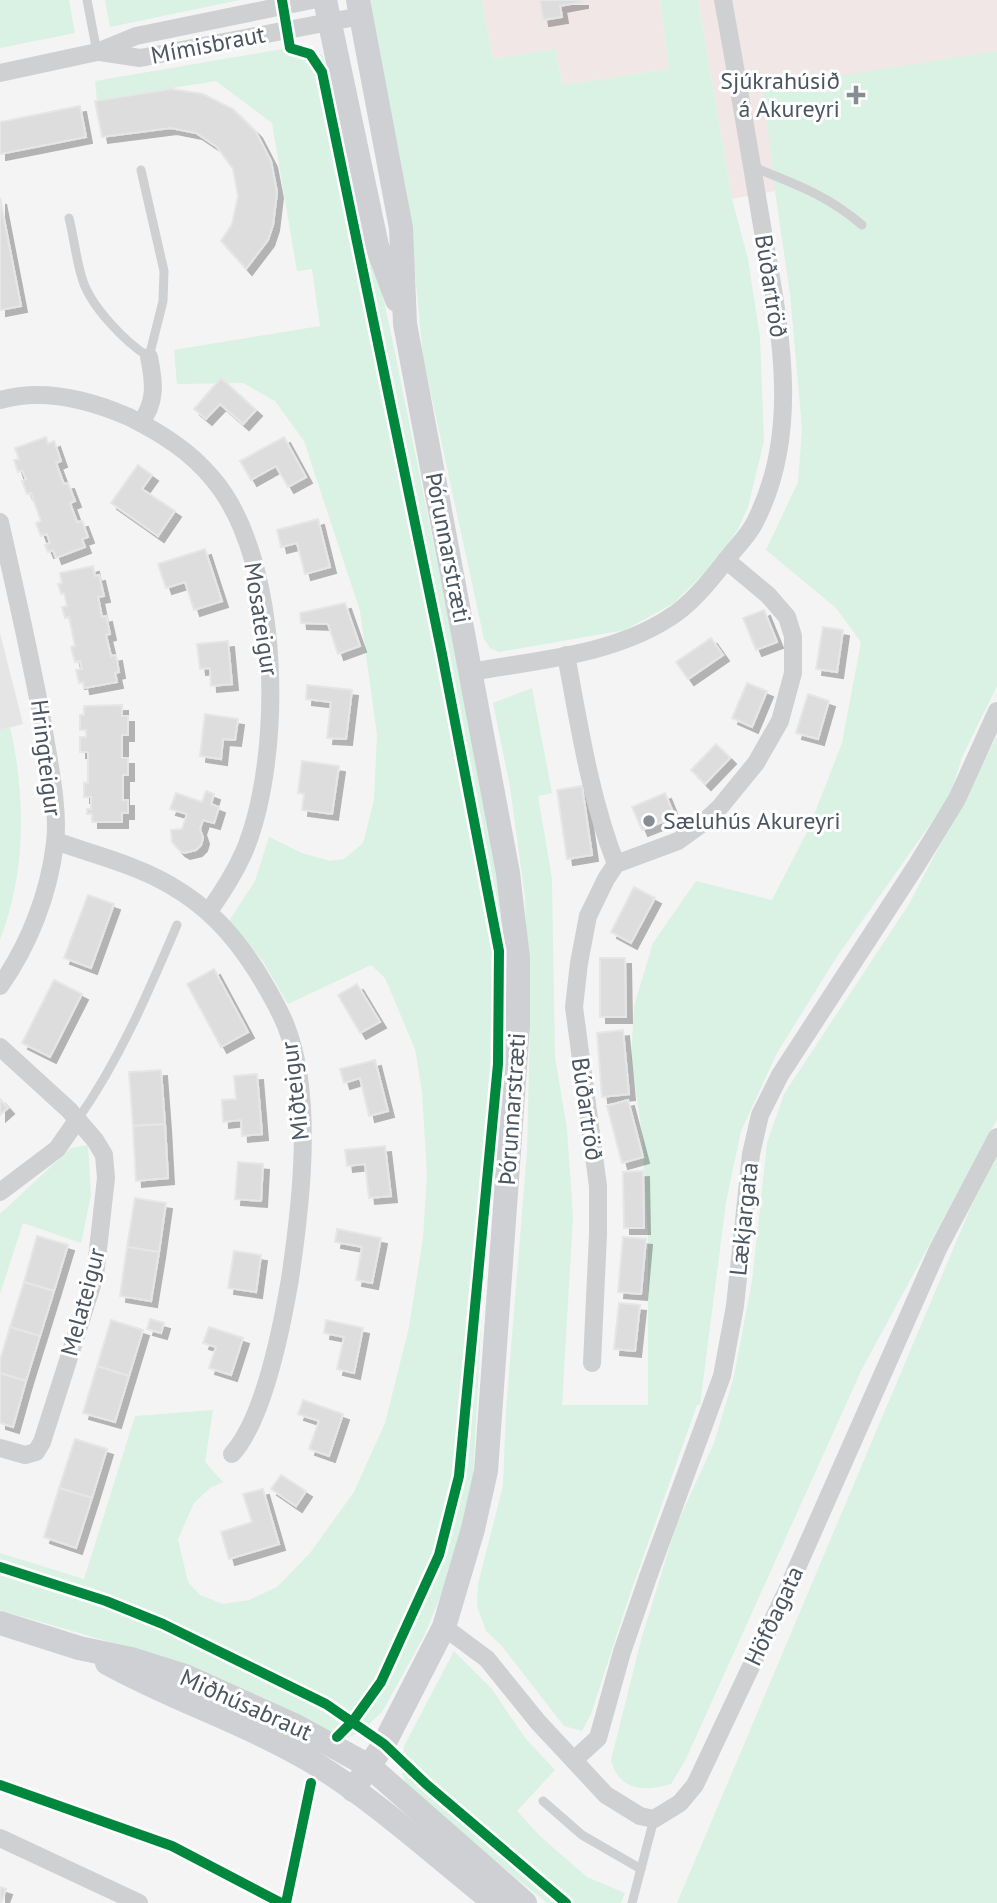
<svg xmlns="http://www.w3.org/2000/svg" width="997" height="1903" viewBox="0 0 997 1903" font-family="'PT Sans',sans-serif">
	<defs>
		<filter id="shadow"><feDropShadow dx="6" dy="6" stdDeviation="0" flood-color="#0004"/></filter>
	</defs>
	<rect width="100%" height="100%" fill="#f4f4f4"/>
	<polygon fill="#e6e5e6" points="0,633 23,724 0,730"/>
	<g fill="#f1e7e6">
		<polygon points="482,0 660,0 669,69 562,85 556,49 493,59"/>
		<polygon points="698,0 997,0 997,276 790,293 775,191 732,199"/>
	</g>
	<g fill="#d9f2e3">
		<polygon points="0,0 69,0 75,33 0,48"/>
		<polygon points="105,0 240,0 110,27"/>
		<polygon points="369,0 482,0 493,59 556,49 562,85 669,69 660,0 698,0 732,199 748,259 760,337 764,441 748,507 738,529 718,559 674,603 625,630 499,652 490,648 484,639 423,357 408,200"/>
		<polygon points="300,46 322,55 336,84 392,338 500,875 506,949 507,1061 483,1286 473,1478 457,1556 424,1636 382,1712 362,1731 347,1738 327,1734 127,1647 0,1610 0,1553 84,1579 135,1416 213,1410 205,1462 223,1482 210,1488 194,1503 178,1539 188,1582 200,1595 223,1604 249,1600 277,1587 310,1553 354,1492 385,1423 409,1327 423,1238 427,1174 422,1092 415,1049 385,978 371,965 288,1004 262,960 229,921 255,881 269,837 302,853 330,861 344,859 363,843 374,800 377,735 360,611 304,441 275,401 243,383 177,384 174,350 320,326 312,269 297,271 272,123 216,81 97,100 95,81"/>
		<polygon points="997,51 997,686 962,757 950,796 836,958 777,1053 741,1131 726,1202 700,1405 697,1405 629,1597 591,1714 582,1731 564,1726 501,1645 486,1631 477,1606 478,1584 503,1486 506,1410 527,1151 530,1022 525,898 510,787 493,703 532,688 552,793 538,796 552,879 555,1057 567,1129 573,1217 562,1405 648,1405 648,1237 642,1133 631,1059 634,1006 653,943 696,881 772,900 809,828 842,743 861,642 836,608 766,550 798,482 802,429 790,293 775,190 763,88"/>
		<path d="M 10,727 C 26,797 26,873 0,940 L 0,730 Z"/>
		<path d="M 997,736 L 997,1119 L 861,1371 L 685,1761 L 671,1784 C 644,1792 619,1791 611,1760 L 641,1640 L 676,1526 L 714,1443 L 734,1376 L 752,1281 L 767,1143 L 784,1094 L 909,904 Z"/>
		<polygon points="88,1145 91,1195 81,1243 23,1223 0,1294 0,1214 71,1148"/>
		<polygon points="997,1156 997,1903 677,1903 970,1209"/>
		<polygon points="454,1651 492,1689 525,1738 555,1770 517,1811 541,1837 587,1877 625,1893 621,1903 547,1903 411,1793 402,1774 404,1746"/>
	</g>
	<g fill="#ddddde" stroke="#e5e6e7" stroke-width="2" filter="url(#shadow)">
		<polygon points="540,0 582,0 582,2 560,6 562,17 543,20"/>
		<polygon points="171,89 203,94 233,109 256,132 271,161 277,192 273,225 268,240 246,269 221,241 232,224 238,196 233,169 217,147 196,133 171,128 102,137 95,101"/>
		<polygon points="80,106 86,137 0,154 0,122"/>
		<polygon points="0,198 21,306 0,310"/>
		<polygon points="221,378 256,410 243,424 220,404 206,419 194,409"/>
		<polygon points="46,437 48,444 54,441 61,461 56,463 64,484 68,483 75,501 70,503 77,522 82,521 88,537 82,539 85,547 56,558 53,550 48,552 45,545 50,543 47,534 41,536 36,523 41,521 31,493 27,494 22,481 26,479 22,470 18,472 14,460 19,459 15,448"/>
		<polygon points="284,437 306,477 288,487 276,466 251,480 240,461"/>
		<polygon points="138,465 152,475 142,489 175,511 158,536 111,503"/>
		<polygon points="318,519 330,567 305,574 297,543 281,547 277,530"/>
		<polygon points="205,549 222,601 194,610 185,582 166,588 158,564"/>
		<polygon points="93,566 95,576 99,575 104,596 98,597 102,617 106,616 110,634 106,635 111,656 116,655 119,672 115,673 117,682 84,688 83,682 79,683 76,670 82,669 80,661 75,662 71,647 75,646 69,617 65,618 62,607 67,606 64,593 61,594 58,584 62,583 60,573"/>
		<polygon points="345,603 360,646 338,654 328,624 301,623 300,613"/>
		<polygon points="764,610 777,642 756,650 743,618"/>
		<polygon points="823,627 843,630 837,672 816,669"/>
		<polygon points="711,638 723,655 688,679 676,662"/>
		<polygon points="228,641 232,684 211,686 210,668 200,669 197,644"/>
		<polygon points="747,683 767,691 752,727 732,718"/>
		<polygon points="307,685 352,690 346,739 327,738 331,702 306,699"/>
		<polygon points="808,694 829,701 818,739 796,733"/>
		<polygon points="122,705 122,716 128,716 128,735 122,735 122,758 128,758 128,775 123,775 123,800 128,800 128,813 122,813 122,822 92,822 92,814 87,814 87,809 91,809 91,797 84,797 84,783 88,783 88,752 80,752 80,737 86,737 86,730 80,730 80,715 84,715 84,706"/>
		<polygon points="205,714 238,719 235,740 223,739 221,759 200,756"/>
		<polygon points="716,744 730,758 705,784 691,770"/>
		<polygon points="302,761 339,766 332,814 302,810 304,794 298,793"/>
		<polygon points="582,786 592,855 567,859 557,790"/>
		<polygon points="206,791 214,794 211,804 219,807 214,823 203,820 200,829 203,838 201,845 196,850 184,853 179,850 172,842 171,830 182,829 187,814 170,809 176,793 202,802"/>
		<polygon points="665,793 675,817 642,830 632,807"/>
		<polygon points="634,887 655,898 631,943 611,932"/>
		<polygon points="88,895 114,904 91,968 64,958"/>
		<polygon points="600,958 625,958 626,1017 600,1017"/>
		<polygon points="214,969 248,1032 221,1047 187,984"/>
		<polygon points="54,980 82,994 50,1057 22,1043"/>
		<polygon points="357,984 380,1022 360,1033 338,995"/>
		<polygon points="623,1030 629,1094 602,1097 597,1033"/>
		<polygon points="375,1060 388,1111 369,1116 360,1078 344,1083 340,1069"/>
		<polygon points="161,1070 165,1124 133,1126 129,1072"/>
		<polygon points="257,1074 262,1134 242,1136 241,1120 223,1122 222,1100 236,1099 234,1076"/>
		<polygon points="0,1099 8,1108 0,1115"/>
		<polygon points="628,1100 643,1157 622,1163 607,1106"/>
		<polygon points="165,1124 168,1178 136,1181 133,1126"/>
		<polygon points="385,1146 391,1196 369,1198 365,1164 347,1166 345,1150"/>
		<polygon points="238,1162 263,1164 261,1201 235,1199"/>
		<polygon points="643,1171 644,1228 624,1228 623,1172"/>
		<polygon points="135,1198 166,1203 159,1252 127,1247"/>
		<polygon points="337,1229 381,1238 372,1283 356,1280 362,1247 335,1242"/>
		<polygon points="37,1236 68,1245 54,1291 24,1282"/>
		<polygon points="623,1237 646,1239 641,1294 618,1292"/>
		<polygon points="127,1247 159,1252 151,1301 120,1296"/>
		<polygon points="234,1251 261,1255 256,1292 228,1288"/>
		<polygon points="24,1282 54,1291 40,1336 10,1327"/>
		<polygon points="619,1303 640,1305 635,1351 614,1349"/>
		<polygon points="150,1319 164,1323 161,1333 147,1329"/>
		<polygon points="111,1320 143,1330 129,1376 97,1366"/>
		<polygon points="326,1320 363,1328 354,1373 337,1369 344,1337 324,1333"/>
		<polygon points="10,1327 40,1336 26,1381 0,1373 0,1360"/>
		<polygon points="209,1327 243,1338 231,1375 209,1368 216,1347 203,1343"/>
		<polygon points="97,1366 129,1376 115,1422 83,1413"/>
		<polygon points="0,1373 26,1381 13,1427 0,1423"/>
		<polygon points="303,1400 343,1414 329,1456 309,1449 319,1421 298,1414"/>
		<polygon points="75,1439 107,1449 92,1498 59,1488"/>
		<polygon points="281,1475 306,1491 296,1506 271,1489"/>
		<polygon points="59,1488 92,1498 76,1548 44,1537"/>
		<polygon points="263,1489 279,1544 229,1559 221,1532 252,1522 243,1494"/>
		<polygon points="0,1887 6,1889 1,1903 0,1903"/>
	</g>
	<g fill="none" stroke-linecap="round" stroke-linejoin="round">
		<g stroke="#ced0d2" stroke-width="9">
			<polyline points="87,0 97,52"/>
			<path d="M 753,167 C 795,184 827,195 862,225"/>
			<path d="M 69,218 C 74,238 76,259 82,278 C 90,306 125,342 149,357 L 163,301 L 164,271 L 141,170"/>
			<path d="M 78,1119 C 120,1059 148,993 177,925"/>
			<polyline points="543,1801 582,1835 641,1869"/>
			<polyline points="632,1903 654,1819"/>
		</g>
		<g stroke="#ced0d2" stroke-width="18">
			<polyline points="100,52 140,58 361,16"/>
			<polyline points="0,73 97,52 136,36 312,0"/>
			<path d="M 0,400 C 42,388 90,400 129,417 C 161,433 190,451 213,479 C 282,560 284,757 244,852 C 235,872 222,893 209,911"/>
			<path d="M 140,423 C 157,403 154,381 149,357"/>
			<path d="M 0,522 C 16,594 33,665 45,737 C 50,768 59,811 55,843 C 49,894 29,945 0,986"/>
			<path d="M 566,655 C 579,724 590,798 616,864"/>
			<path d="M 471,672 C 537,660 612,655 669,618 C 692,604 711,579 728,558 C 736,547 747,537 754,524 C 805,427 777,316 760,214 C 748,142 736,71 723,0"/>
			<path d="M 56,841 C 94,855 134,864 170,885 C 208,907 232,933 256,970 C 267,988 278,1006 286,1026 C 314,1097 301,1205 290,1279 C 282,1326 264,1419 232,1454"/>
			<polyline points="0,1047 69,1110 95,1140 104,1155 106,1178 95,1276 42,1442 36,1452 25,1455 0,1448"/>
			<polyline points="0,1192 57,1149 78,1119"/>
			<polyline points="592,1363 598,1234 598,1186 574,1007 579,963 588,916 606,879 616,864 678,841 703,823 720,807 756,763 780,721 793,673 793,636 787,617 768,595 726,560"/>
			<polyline points="444,1627 487,1659 538,1722 606,1795 640,1816 654,1819 680,1803 695,1785 788,1588 938,1249 997,1137"/>
			<polyline points="574,1760 598,1738 622,1652 648,1577 722,1376 735,1306 751,1154 760,1115 780,1075 916,866 957,799 997,711"/>
			<polyline points="0,1838 139,1903"/>
		</g>
		<g stroke="#ced0d4" stroke-width="24">
			<polyline points="325,0 377,246 397,300"/>
			<polyline points="0,1623 79,1648 131,1659 185,1676 296,1726 369,1766 525,1903"/>
			<path d="M 107,1663 C 172,1699 244,1722 309,1760 C 373,1798 436,1856 495,1903"/>
			<polyline points="353,1790 384,1744 444,1627 473,1529 486,1471 518,1026 518,958 508,873 405,324 401,228 358,0"/>
		</g>
		<defs>
			<g id="cycleway">
				<polyline points="282,0 290,48 310,54 322,72 442,654 499,951 498,1064 459,1476 439,1555 381,1682 353,1721 337,1737"/>
				<polyline points="0,1567 106,1601 163,1624 326,1704 384,1744 426,1784 566,1903"/>
				<polyline points="0,1785 172,1846 281,1903"/>
				<polyline points="286,1903 311,1783"/>
			</g>
		</defs>
		<use href="#cycleway" stroke="#fff" stroke-width="15"/>
		<use href="#cycleway" stroke="#00873e" stroke-width="10"/>
	</g>
	<g fill="#868d94" stroke="#fff" stroke-width="2.5">
		<path d="M852.5 84.5h7v7h7v7h-7v7h-7v-7h-7v-7h7z"/>
		<circle cx="649" cy="821" r="7"/>
	</g>
	<g text-anchor="middle" stroke-width="6" stroke-linejoin="round" paint-order="stroke">
		<g font-size="24" fill="#4a5661" stroke="#fff">
			<text transform="translate(208 45) rotate(-11)" y="8">Mímisbraut</text>
			<text transform="translate(771 286) rotate(81)" y="8">Búðartröð</text>
			<text transform="translate(448 548) rotate(79)" y="8">Þórunnarstræti</text>
			<text transform="translate(261 619) rotate(81)" y="8">Mosateigur</text>
			<text transform="translate(46 758) rotate(83)" y="8">Hringteigur</text>
			<text transform="translate(295 1091) rotate(-97)" y="8">Miðteigur</text>
			<text transform="translate(512 1109) rotate(-86)" y="8">Þórunnarstræti</text>
			<text transform="translate(587 1109) rotate(82)" y="8">Búðartröð</text>
			<text transform="translate(744 1219) rotate(-84)" y="8">Lækjargata</text>
			<text transform="translate(83 1302) rotate(-75)" y="8">Melateigur</text>
			<text transform="translate(774 1616) rotate(-65)" y="8">Höfðagata</text>
			<text transform="translate(246 1705) rotate(24)" y="8">Miðhúsabraut</text>
		</g>
		<g font-size="24" fill="#4a5661" stroke="#fff" text-anchor="end">
			<text x="840" y="89">Sjúkrahúsið<tspan x="840" dy="28">á Akureyri</tspan></text>
			<text x="663" y="829" text-anchor="start">Sæluhús Akureyri</text>
		</g>
	</g>
</svg>
